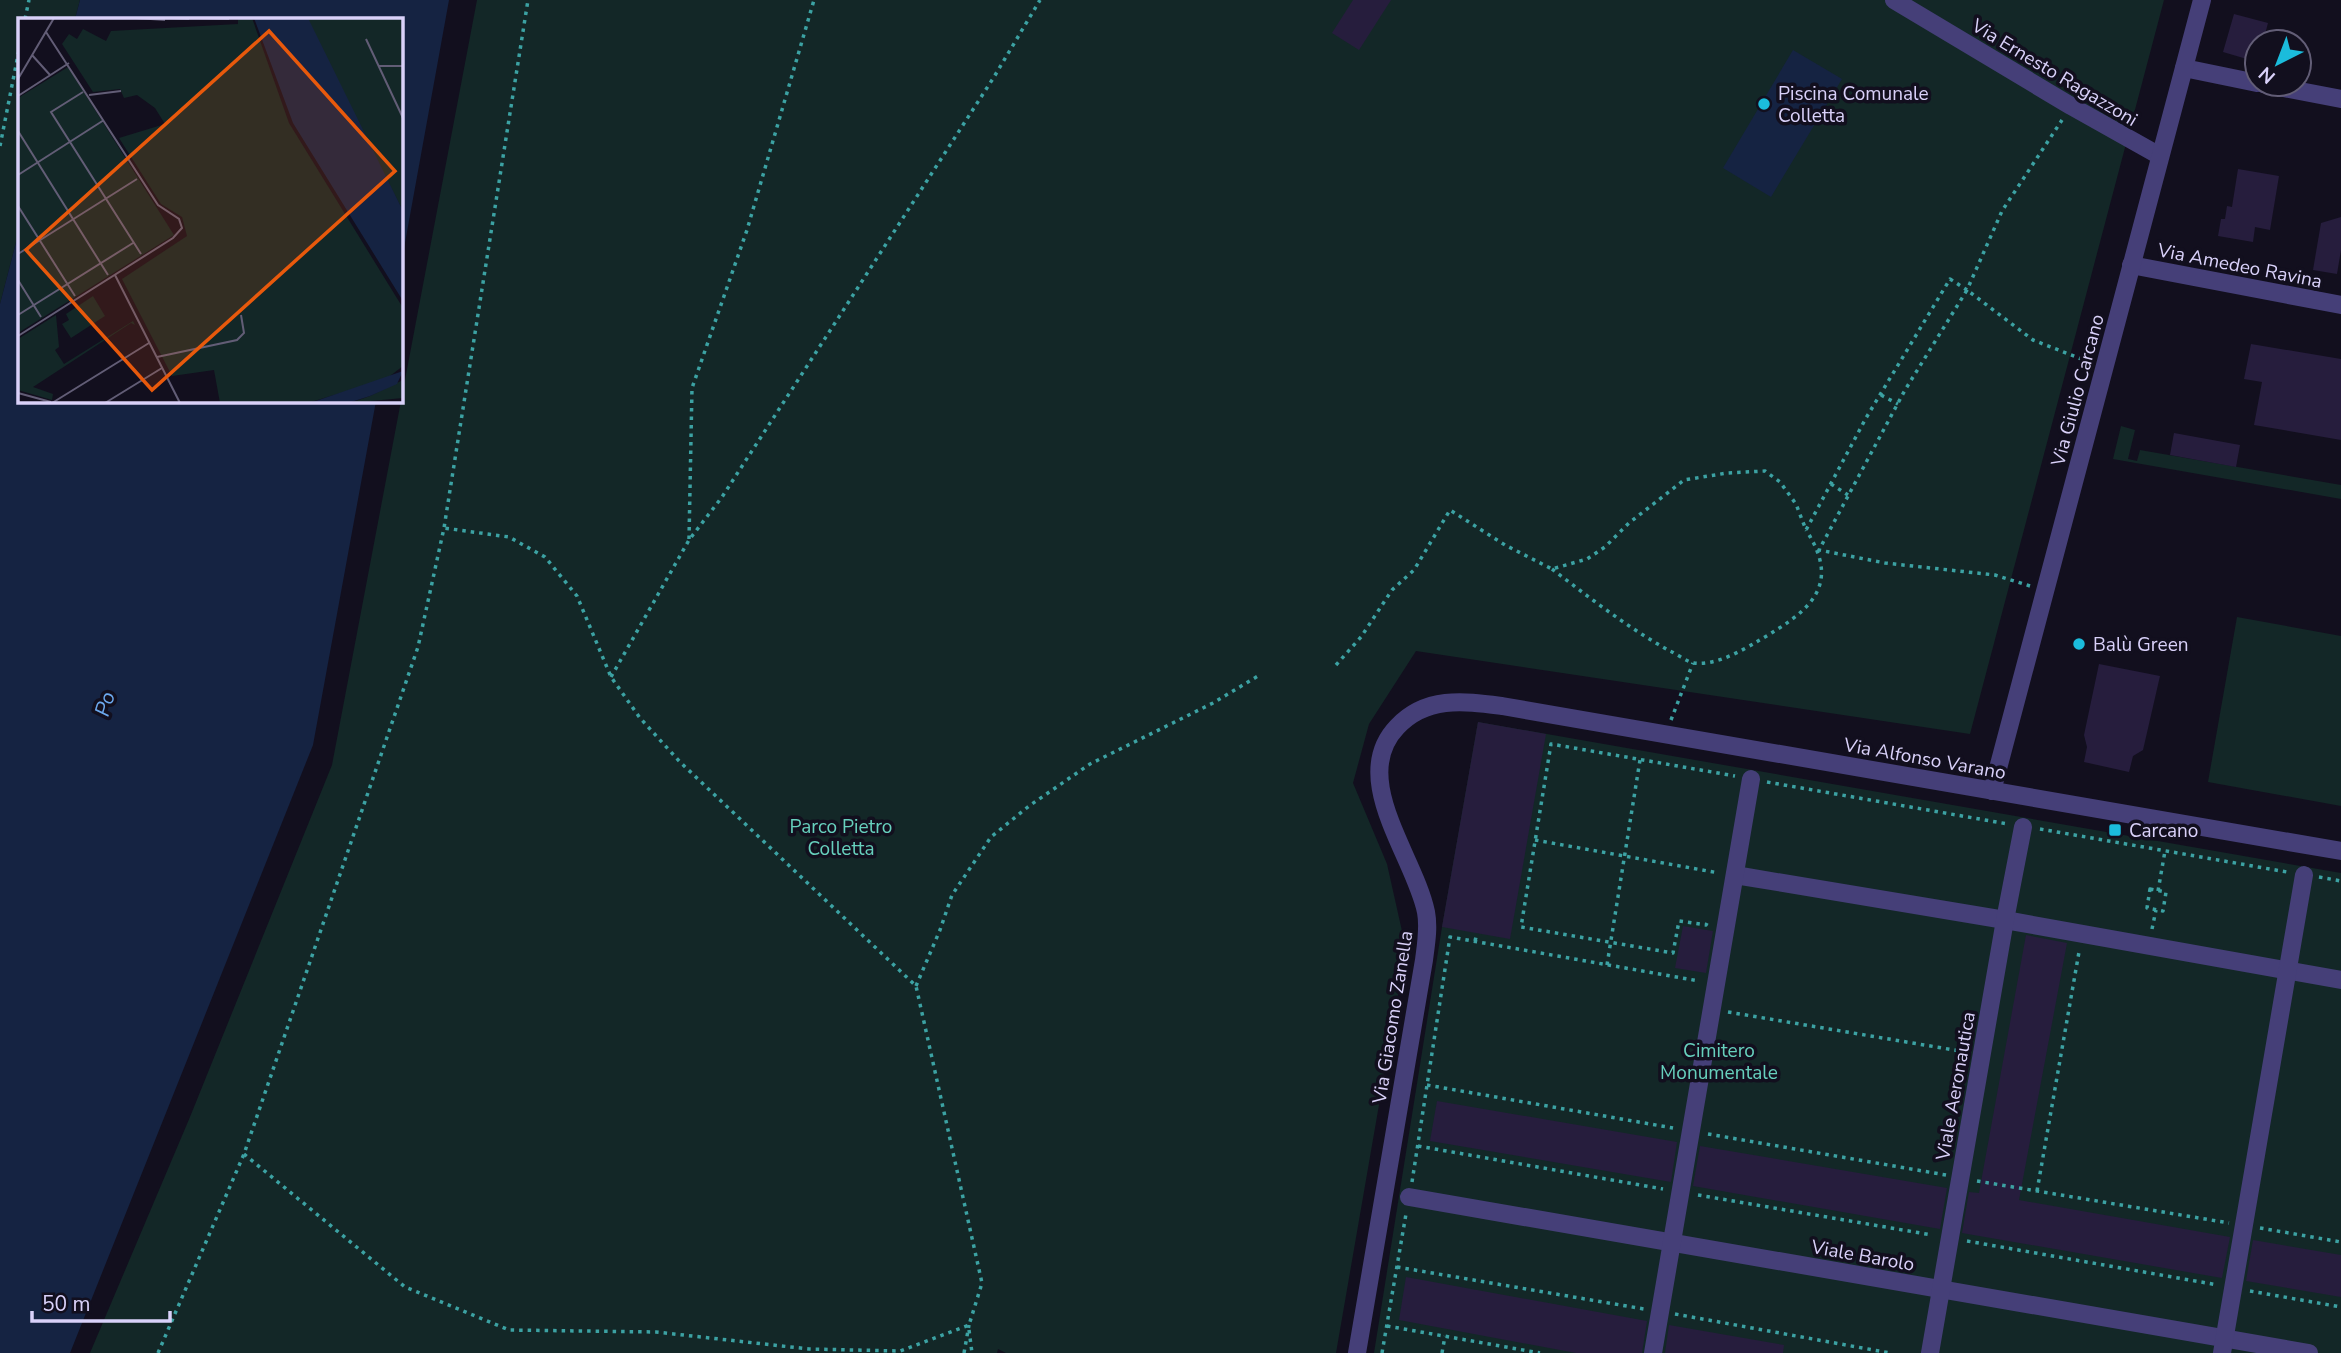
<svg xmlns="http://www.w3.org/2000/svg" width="2341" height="1353" viewBox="0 0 2341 1353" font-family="'Nunito Sans',sans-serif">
	<rect width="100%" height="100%" fill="#120f1e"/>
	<g fill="#132727">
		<polygon points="0,0 80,0 75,19 19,19 19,231 0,304"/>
		<polygon points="477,0 2164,0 1970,734 1416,651 1369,724 1353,783 1387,864 1406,949 1336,1353 1006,1353 998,1349 997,1353 90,1353 190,1117 332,765"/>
		<polygon points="2121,426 2135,430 2128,459 2137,461 2140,450 2341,485 2341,499 2113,459"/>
		<polygon points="2237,617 2341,636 2341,806 2208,782"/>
		<polygon points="1478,722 2341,873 2341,1353 1374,1353 1442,927"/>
	</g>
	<g fill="#152342">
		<polygon points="80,0 449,0 401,265 401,19 75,19"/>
		<polygon points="1793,50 1842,79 1771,197 1723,168"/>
		<polygon points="19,231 19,401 376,401 313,745 70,1353 0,1353 0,304"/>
	</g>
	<g fill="#261d3d">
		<polygon points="1353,0 1391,0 1359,50 1332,33"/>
		<polygon points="2234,14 2268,23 2263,42 2257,42 2257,62 2223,52"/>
		<polygon points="2238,169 2279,176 2270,230 2255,227 2253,242 2218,236 2221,219 2225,219 2227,206 2232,207"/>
		<polygon points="2341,217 2341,250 2337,274 2313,270 2321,223"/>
		<polygon points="2251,344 2341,359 2341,440 2254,425 2262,382 2244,379"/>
		<polygon points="2174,433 2240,445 2236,467 2170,455"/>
		<polygon points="2099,664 2160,676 2143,750 2133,756 2129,772 2084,762 2087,747 2084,735"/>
		<polygon points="1478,722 1546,734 1510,939 1442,927"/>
		<polygon points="1683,926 1713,931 1706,973 1675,968"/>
		<polygon points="2026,935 2067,943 2019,1200 2230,1237 2222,1278 1962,1233 1969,1192 1979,1193"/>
		<polygon points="1437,1101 1677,1142 1671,1182 1430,1141"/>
		<polygon points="1700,1146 1947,1188 1940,1229 1693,1186"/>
		<polygon points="2253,1240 2341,1255 2341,1297 2246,1281"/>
		<polygon points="1406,1277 1647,1321 1642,1353 1576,1353 1399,1320"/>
		<polygon points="1669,1325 1784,1345 1783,1353 1665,1353"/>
	</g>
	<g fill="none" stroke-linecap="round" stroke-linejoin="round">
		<g stroke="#3ca2a3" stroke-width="3.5" stroke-dasharray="3.5 5" stroke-linecap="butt">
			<polyline points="25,19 29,0"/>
			<polyline points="0,146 19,50"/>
			<polyline points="1881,395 1898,404"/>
			<polyline points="1831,484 1848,495"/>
			<polyline points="689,539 692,388 747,230 814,0"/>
			<path d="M 1552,569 C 1590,598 1628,628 1670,651 C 1677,654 1687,662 1694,663 C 1715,666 1741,651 1758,641 C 1806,613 1844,588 1806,530"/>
			<polyline points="2030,586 1995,575 1885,563 1819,550 1905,390 1967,290 2033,340 2089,362"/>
			<polyline points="1336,665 1361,637 1392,590 1414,570 1450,510 1505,545 1552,569 1587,559 1605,547 1629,523 1684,480 1727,473 1765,471 1780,482 1796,504 1806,530 1866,418 1950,279 1967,290 2002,211 2062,120"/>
			<polyline points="611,677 689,540 722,497 835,323 994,77 1040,0"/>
			<polyline points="1671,720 1693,663"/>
			<polyline points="1767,782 2008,824"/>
			<polyline points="2040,829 2287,872"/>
			<polyline points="1535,840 1719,873"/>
			<polyline points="2319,877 2341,881"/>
			<polygon points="2150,889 2166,892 2163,911 2147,908"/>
			<polyline points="2158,891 2165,851"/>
			<polyline points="1707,923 1706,925 1679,921 1673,953 1521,927 1551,744 1735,776"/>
			<polyline points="2152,929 2156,910"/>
			<polyline points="1475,941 1477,933"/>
			<polyline points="1607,965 1640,760"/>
			<polyline points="916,986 940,930 952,895 991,837 1029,806 1090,764 1213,703 1258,676"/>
			<polyline points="1728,1012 1966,1052"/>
			<polyline points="1427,1085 1673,1128"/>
			<polyline points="1708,1134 1946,1175"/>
			<polyline points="1418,1146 1663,1189"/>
			<polyline points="244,1154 405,1287 509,1330 656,1332 809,1349 900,1351 969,1325 982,1283 916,986 680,762 640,718 611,677 577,596 545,557 509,537 444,528"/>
			<polyline points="1977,1181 2229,1223"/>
			<polyline points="1412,1182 1450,937 1699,981"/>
			<polyline points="2037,1191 2079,952"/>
			<polyline points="1698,1195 1932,1235"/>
			<polyline points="2260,1228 2341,1242"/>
			<polyline points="1967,1241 2218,1285"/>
			<polyline points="1397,1267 1644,1309"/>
			<polyline points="2250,1291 2341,1307"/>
			<polyline points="1675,1314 1890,1353"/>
			<polyline points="1387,1326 1540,1353"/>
			<polyline points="969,1330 972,1353"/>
			<polyline points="158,1353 244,1154 418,647 444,528 528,0"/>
			<polyline points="964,1353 969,1325"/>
			<polyline points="1382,1353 1406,1214"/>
			<polyline points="1442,1353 1445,1336"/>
		</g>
		<g stroke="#453f78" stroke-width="18">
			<polyline points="1894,0 2071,106 2160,156"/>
			<polyline points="2184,68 2257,83"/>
			<polyline points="2263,84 2341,99"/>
			<polyline points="2131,265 2341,305"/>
			<polyline points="1992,791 2202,0"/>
			<polyline points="1735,875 2005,920 2341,980"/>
			<polyline points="1409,1197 2309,1353"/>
			<path d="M 1357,1353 L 1424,960 C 1426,944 1429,928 1426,912 C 1415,857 1348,778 1397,727 C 1426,696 1463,701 1502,706 L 2341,851"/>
			<polyline points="1653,1353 1751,779"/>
			<polyline points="1930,1353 2005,920 2023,827"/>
			<polyline points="2222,1353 2304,875"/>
		</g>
	</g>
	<g fill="#1bbcdc" stroke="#120f1e" stroke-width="2.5">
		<circle cx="1764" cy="104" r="7"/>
		<circle cx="2079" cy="644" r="7"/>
		<rect x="2108" y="823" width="14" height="14" rx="3.5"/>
	</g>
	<g text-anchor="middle" stroke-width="7" stroke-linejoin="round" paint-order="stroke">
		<g font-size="19" fill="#d9d1f9" stroke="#120f1e">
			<text transform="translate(2055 72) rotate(31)" y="7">Via Ernesto Ragazzoni</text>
			<text transform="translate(2240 265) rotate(11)" y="7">Via Amedeo Ravina</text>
			<text transform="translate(2077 390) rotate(-75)" y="7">Via Giulio Carcano</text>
			<text transform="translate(1925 758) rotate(10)" y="7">Via Alfonso Varano</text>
			<text transform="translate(1392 1017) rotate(-81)" y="7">Via Giacomo Zanella</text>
			<text transform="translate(1955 1086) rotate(-80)" y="7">Viale Aeronautica</text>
			<text transform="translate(1863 1255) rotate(10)" y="7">Viale Barolo</text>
		</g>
		<g font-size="19" fill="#d9d1f9" stroke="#120f1e" text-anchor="start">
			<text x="1778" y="100">Piscina Comunale<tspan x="1778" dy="22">Colletta</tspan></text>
			<text x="2093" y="651">Balù Green</text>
			<text x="2129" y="837">Carcano</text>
		</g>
		<g font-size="19" fill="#67d0bd" stroke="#120f1e">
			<text x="841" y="833">Parco Pietro<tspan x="841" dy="22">Colletta</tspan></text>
			<text x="1719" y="1057">Cimitero<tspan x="1719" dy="22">Monumentale</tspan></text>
		</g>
		<g font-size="21" font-style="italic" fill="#6ca8ed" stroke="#120f1e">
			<text transform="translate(105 704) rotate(-73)" y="7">Po</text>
		</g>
	</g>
	<g transform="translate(18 18)">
		<rect width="385" height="385" fill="#120f1e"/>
		<path d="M 220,0 L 234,0 L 271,105 L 385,290 L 385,348 L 368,361 L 290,385 L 202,385 L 196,352 L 154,358 L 104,261 L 169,218 L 164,199 L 143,186 L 101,120 L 147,106 L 137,90 L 119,77 L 106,80 L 102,71 L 75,74 L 44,26 L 51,16 L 59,21 L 65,11 L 88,23 L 93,13 L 220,6 ZM 290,0 L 385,0 L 385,193 L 293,13 ZM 50,49 L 156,217 L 0,315 L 0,80 ZM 75,278 L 87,298 L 53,320 L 44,306 L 51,302 L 48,296 ZM 38,297 L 41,329 L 37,332 L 46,346 L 115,303 L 117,307 L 113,305 L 15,369 L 35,376 L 34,382 L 0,372 L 0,321 ZM 385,362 L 385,380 L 332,385 L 352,378 Z" fill="#132727"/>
		<path d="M 236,0 L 290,0 L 385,193 L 385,283 L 275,105 ZM 385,353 L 379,366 L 352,378 L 330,385 L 292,385 Z" fill="#152342"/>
		<path fill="none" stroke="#625d76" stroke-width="2" d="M 118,0 L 147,2M 147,0 L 171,1M 171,0 L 211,1M 348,21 L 385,100M 14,37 L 32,57M 361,48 L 385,48M 0,61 L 36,0M 65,74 L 33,94 L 123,236M 71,77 L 103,73M 0,78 L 51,45M 0,113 L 90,257M 0,157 L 86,102M 0,188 L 57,278M 0,236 L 119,161M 97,257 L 162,385M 0,262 L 23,299M 0,297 L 115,225M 0,318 L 155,220 L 164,210 L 161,201 L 140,187 L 28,14M 139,339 L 219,322 L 226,315 L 223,297M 0,375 L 33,384M 34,385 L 131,325M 87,385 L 144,350"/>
		<path fill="#e8590c" fill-opacity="0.15" stroke="#e8590c" stroke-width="3.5" d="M 251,13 L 377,153 L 134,372 L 8,232 Z"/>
		<rect width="385" height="385" fill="none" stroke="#d9d1f9" stroke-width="3.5"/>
	</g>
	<g transform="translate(2278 63) rotate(222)"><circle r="33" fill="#120f1e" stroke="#625d76" stroke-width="2"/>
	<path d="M0-5L12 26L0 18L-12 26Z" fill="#1bbcdc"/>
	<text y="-10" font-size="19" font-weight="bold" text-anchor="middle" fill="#d9d1f9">N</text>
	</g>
	<path d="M32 1311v10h138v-10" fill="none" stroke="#d9d1f9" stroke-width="3.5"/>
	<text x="42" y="1311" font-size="21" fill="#d9d1f9" stroke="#120f1e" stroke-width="5" paint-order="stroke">50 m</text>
</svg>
